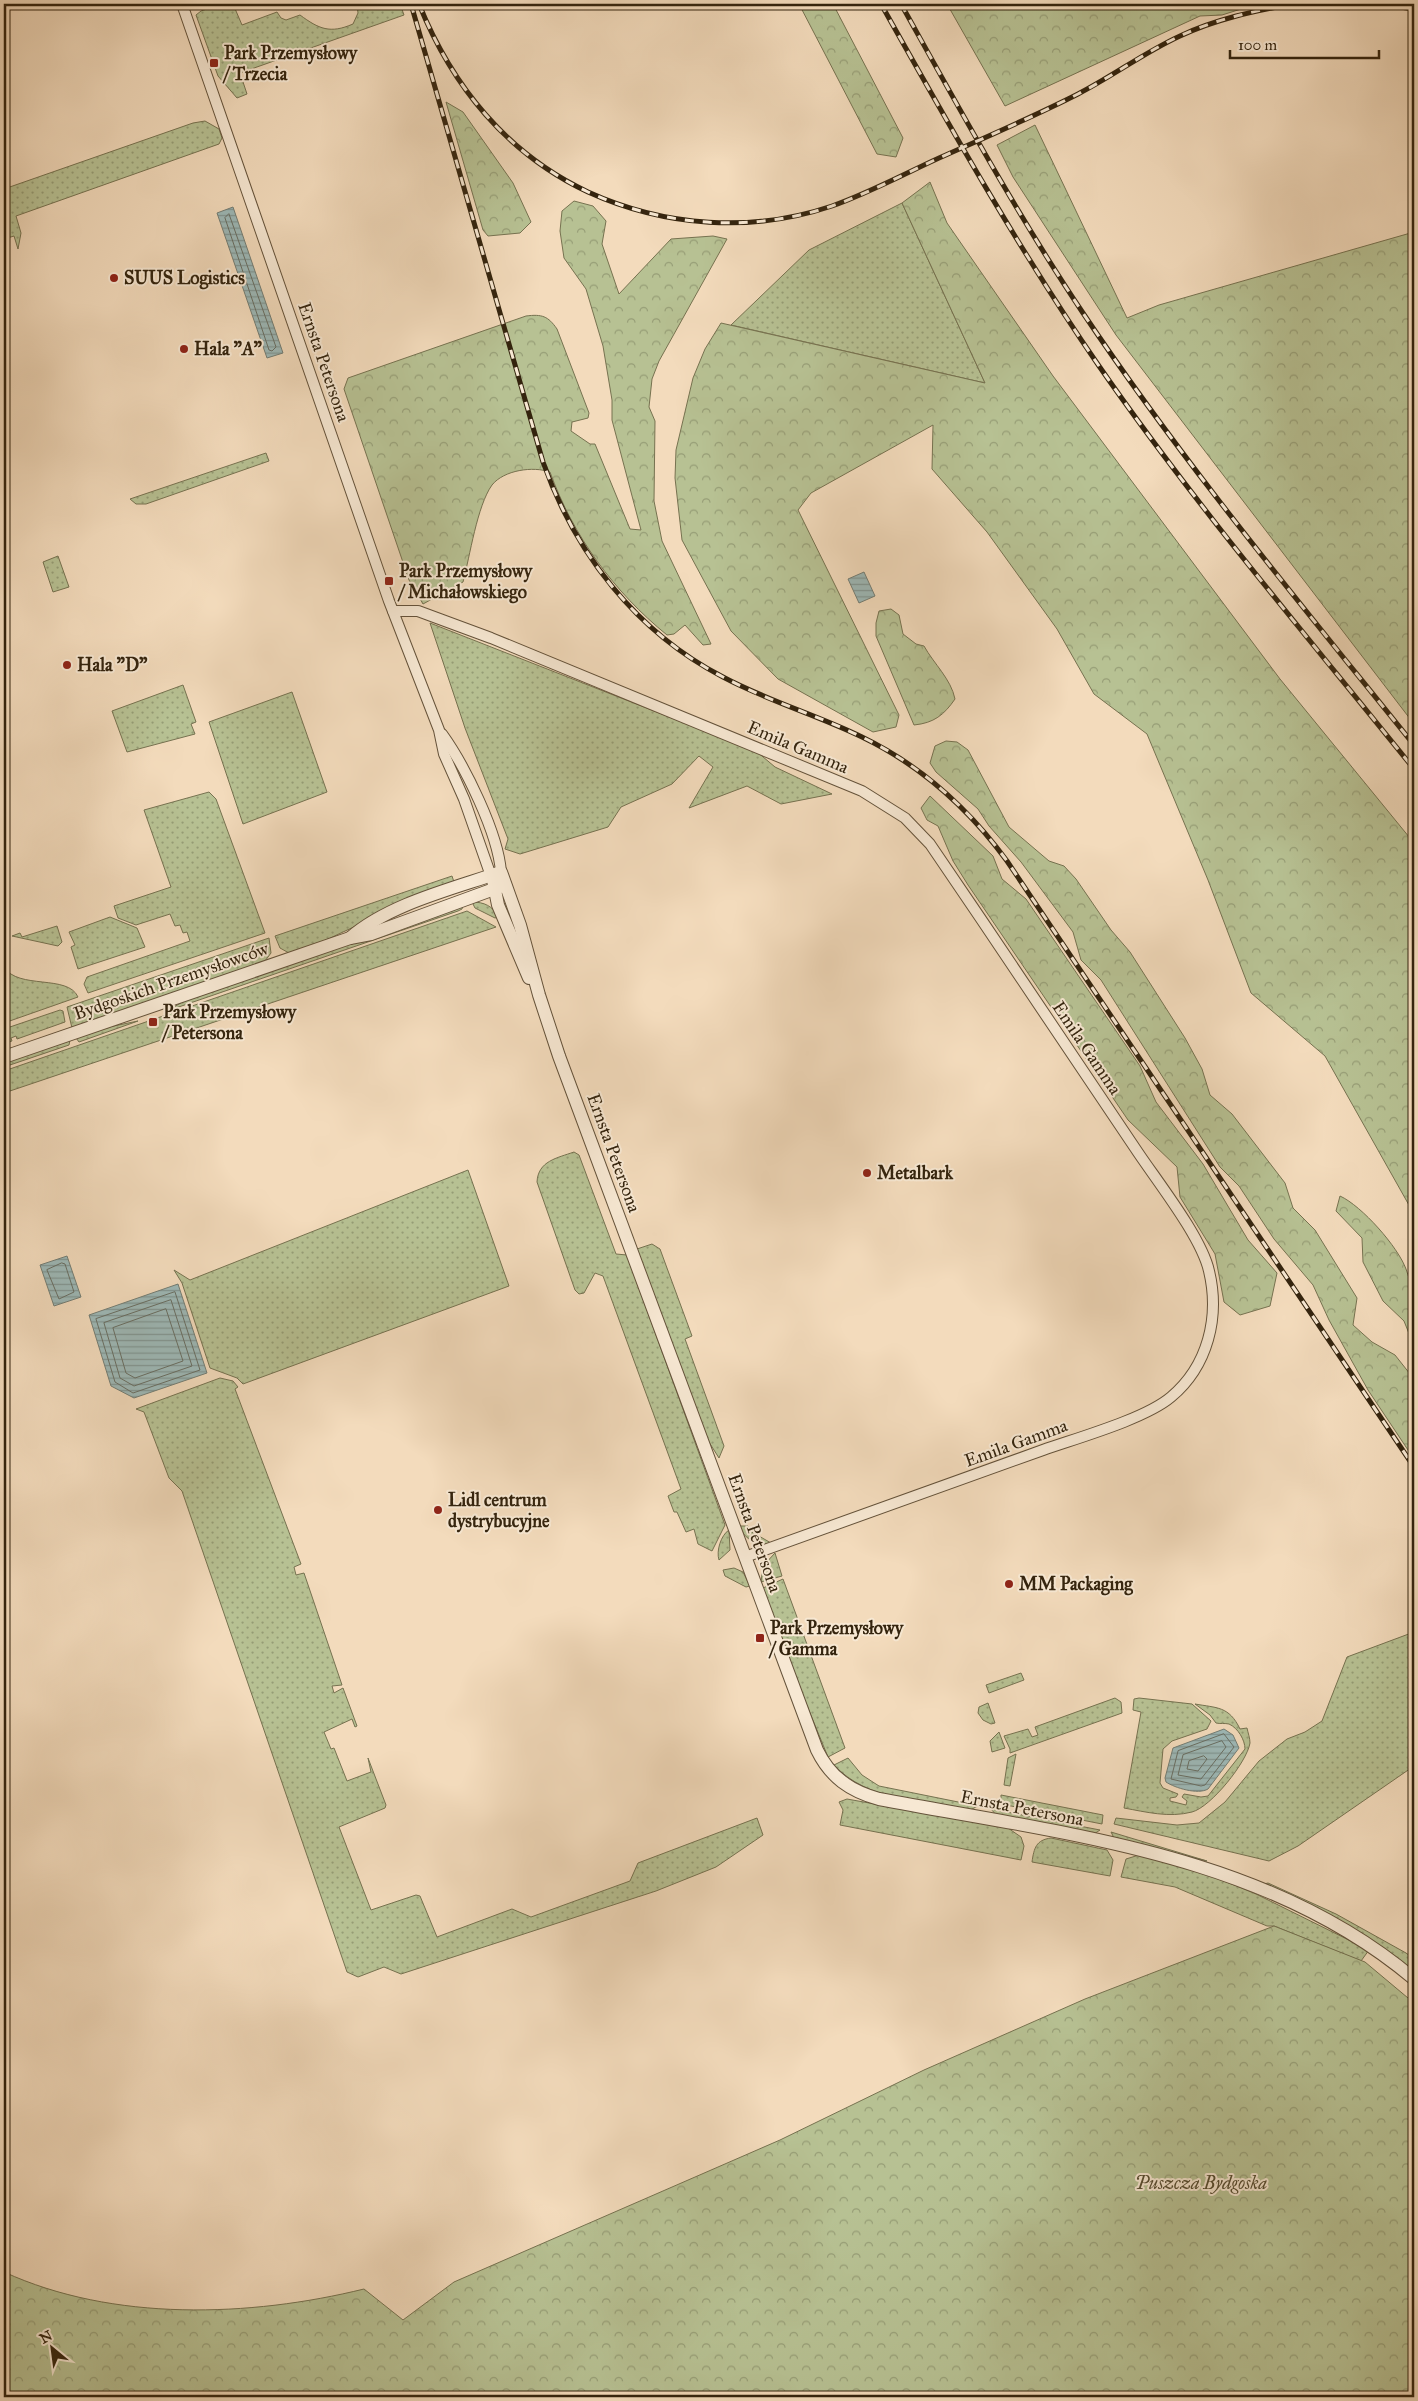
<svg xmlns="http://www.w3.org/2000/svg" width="1418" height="2401" viewBox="0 0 1418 2401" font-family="'IM FELL Great Primer',serif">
	<defs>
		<pattern id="grass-dots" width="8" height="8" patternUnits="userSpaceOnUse" patternTransform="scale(1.25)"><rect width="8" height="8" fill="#b7c193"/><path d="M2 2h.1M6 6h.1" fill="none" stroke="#969d76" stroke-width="1.8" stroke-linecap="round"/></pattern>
		<pattern id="forest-crowns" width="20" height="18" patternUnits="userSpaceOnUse" patternTransform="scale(1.25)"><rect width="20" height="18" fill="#b7c193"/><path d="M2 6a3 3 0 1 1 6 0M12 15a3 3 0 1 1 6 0" fill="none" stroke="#969d76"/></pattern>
		<pattern id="water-rules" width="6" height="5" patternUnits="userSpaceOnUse" patternTransform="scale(1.25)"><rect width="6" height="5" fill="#9db9b8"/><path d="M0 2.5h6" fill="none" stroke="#819694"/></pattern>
	</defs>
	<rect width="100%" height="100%" fill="#f3dbbc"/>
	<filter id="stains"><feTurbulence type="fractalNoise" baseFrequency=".004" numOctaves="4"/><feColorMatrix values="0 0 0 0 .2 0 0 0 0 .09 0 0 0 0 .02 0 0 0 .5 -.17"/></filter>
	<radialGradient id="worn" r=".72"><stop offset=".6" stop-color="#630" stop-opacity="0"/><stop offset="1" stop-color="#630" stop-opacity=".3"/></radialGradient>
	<g fill="url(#grass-dots)" stroke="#767250">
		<path d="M 221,4 L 233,4 L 242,25 L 277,12 L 281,18 L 286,20 L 300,15 C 319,29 330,34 353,24 L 358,13 L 357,4 L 400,4 L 404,15 L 240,73 L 247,94 L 237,98 L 218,76 L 196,15 L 201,11 Z"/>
		<polygon points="205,121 219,129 222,138 219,144 16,216 21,233 18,249 14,236 4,239 4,189 193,123"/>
		<polygon points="902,203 985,383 731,325 809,250"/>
		<polygon points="266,453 269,461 146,504 136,504 130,499"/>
		<polygon points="58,556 69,587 53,592 43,562"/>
		<polygon points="430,623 756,751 775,767 832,794 781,804 747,786 689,808 713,767 699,756 672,784 621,807 608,827 520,854 505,849 508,839 465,728"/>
		<polygon points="183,685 196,722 191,724 195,734 127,752 112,711"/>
		<polygon points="292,692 327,792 243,824 209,722"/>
		<polygon points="209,792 216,799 265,933 88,993 84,984 87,977 190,941 187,932 183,933 180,925 175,926 170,914 136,925 118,918 114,906 171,887 144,810"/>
		<polygon points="452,876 455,885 409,901 326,940 289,953 280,948 275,936"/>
		<path d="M 472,902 C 484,902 493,906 498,917 L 495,918 L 475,908 Z"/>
		<polygon points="463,905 462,909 458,911 167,1011 186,1000"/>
		<polygon points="467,911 496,927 4,1093 4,1071"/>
		<polygon points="110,917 137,928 145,947 78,969 71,947 75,945 69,932"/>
		<polygon points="57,926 62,942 58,946 12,936 20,933 22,937"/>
		<polygon points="269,938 271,953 265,961 72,1028 67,1007"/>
		<path d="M 4,967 C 18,990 68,974 78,997 L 4,1023 Z"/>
		<polygon points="60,1010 63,1011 65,1022 17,1039 16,1036 11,1038 12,1041 4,1043 4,1029"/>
		<polygon points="138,1021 79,1042 76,1038 109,1027"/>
		<polygon points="70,1040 69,1045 4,1067 4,1063"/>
		<path d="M 574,1152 L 579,1155 L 616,1254 L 627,1255 L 725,1525 L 712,1551 L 698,1544 L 694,1529 L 686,1532 L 677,1512 L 674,1512 L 668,1496 L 681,1489 L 603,1276 L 595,1273 L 584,1293 L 579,1294 L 575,1290 L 537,1182 C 538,1161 557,1158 574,1152 Z"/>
		<polygon points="468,1170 509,1286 243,1384 237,1378 210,1368 182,1283 174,1270 190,1280"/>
		<polygon points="652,1244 660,1249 692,1336 685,1339 724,1446 719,1458 707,1439 637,1249"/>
		<polygon points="220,1378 233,1381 238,1387 235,1389 301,1564 294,1567 296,1575 304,1573 342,1685 332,1686 334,1693 343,1688 357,1726 355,1727 352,1719 324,1732 331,1749 334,1748 347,1781 371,1772 368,1758 386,1805 385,1808 339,1827 371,1910 416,1895 420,1896 437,1937 512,1909 531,1917 630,1881 638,1863 757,1818 763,1835 716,1867 656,1891 401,1974 384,1967 358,1977 347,1972 182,1491 169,1478 144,1412 136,1409"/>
		<path d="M 739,1526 L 748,1526 L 752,1532 L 771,1543 C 757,1546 745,1540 739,1526 Z"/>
		<path d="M 729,1530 L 730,1550 L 719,1560 C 716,1551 721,1535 729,1530 Z"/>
		<polygon points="775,1553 782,1576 761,1582 763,1566"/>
		<polygon points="734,1568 743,1572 750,1586 746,1587 725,1576 723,1570"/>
		<polygon points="783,1579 845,1748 828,1757 805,1701 763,1588"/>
		<polygon points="1414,1632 1414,1766 1298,1846 1269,1861 1114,1824 1116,1818 1177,1825 1199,1823 1225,1802 1259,1761 1287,1739 1305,1732 1322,1721 1347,1657"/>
		<polygon points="1021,1673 1024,1680 989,1693 986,1685"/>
		<polygon points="1115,1698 1121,1702 1122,1713 1010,1753 1010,1749 1004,1736 1028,1729 1032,1737 1038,1735 1035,1727"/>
		<path d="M 1139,1698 L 1192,1704 L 1211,1721 L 1207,1729 L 1172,1741 L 1163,1749 L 1160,1783 L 1163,1788 L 1178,1794 L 1176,1797 L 1170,1798 L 1170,1801 L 1186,1805 L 1187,1801 L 1182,1797 L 1184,1794 L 1201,1797 L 1208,1796 L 1245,1749 C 1245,1740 1238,1728 1229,1724 C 1225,1723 1220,1724 1216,1723 L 1210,1715 L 1195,1704 C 1217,1708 1229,1706 1240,1729 L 1247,1728 C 1248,1733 1250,1738 1250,1743 C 1247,1762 1211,1807 1192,1812 C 1169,1818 1146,1812 1124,1808 L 1141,1712 L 1133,1710 L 1134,1699 Z"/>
		<polygon points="988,1703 995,1723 991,1724 983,1720 978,1713 979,1707"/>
		<polygon points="999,1732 1005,1748 992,1752 990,1741"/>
		<polygon points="1016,1754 1010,1786 1004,1785 1008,1758"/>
		<path d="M 848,1758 L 862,1775 L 879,1786 L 978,1806 L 970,1810 C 925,1802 867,1801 834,1765 Z"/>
		<polygon points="1001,1795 1103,1815 1102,1824 1001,1804"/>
		<polygon points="847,1799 1008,1828 1021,1837 1024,1846 1021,1860 840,1825 843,1810 839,1802"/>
		<polygon points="991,1809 1100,1830 1094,1834 997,1816"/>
		<polygon points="1111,1832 1207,1861 1114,1838"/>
		<path d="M 1051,1838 L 1107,1850 L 1113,1860 L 1110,1876 L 1032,1862 C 1034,1848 1036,1840 1051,1838 Z"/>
		<polygon points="1139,1855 1192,1868 1256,1894 1369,1950 1361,1961 1274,1926 1267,1926 1175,1887 1121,1877 1126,1859"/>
		<polygon points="1268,1883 1336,1914 1406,1953 1414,1959 1414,1972 1361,1933 1264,1884"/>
	</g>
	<g fill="url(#forest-crowns)" stroke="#767250">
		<polygon points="799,4 833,4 903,138 896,157 877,154"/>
		<polygon points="947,4 1257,4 1222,15 1200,16 1005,106"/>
		<polygon points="446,102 463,112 513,183 531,222 520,233 488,236 483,230"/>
		<polygon points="1035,125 1127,318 1159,305 1414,232 1414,724 1116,335 1013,177 997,145"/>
		<polygon points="930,182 947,223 1053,376 1280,679 1414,843 1414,1214 1325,1056 1251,993 1208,880 1147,734 1094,694 1057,629 987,532 932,469 933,425 811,493 798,510 899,715 896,727 873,732 778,679 731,631 682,540 675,478 676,450 693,378 705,349 721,323 985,383 902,203"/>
		<path d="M 574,201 L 593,206 L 606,221 L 602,244 L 619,294 L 671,239 L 713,236 L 727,239 L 659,361 L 652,379 L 649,407 L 655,421 L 654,501 L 662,541 L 711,644 L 703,645 L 685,625 L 674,634 L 667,635 C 614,592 573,536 550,472 C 533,466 504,470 492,485 C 477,506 470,556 463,582 L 423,604 L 409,580 L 344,389 L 348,378 L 526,316 C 542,314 548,316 557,329 L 589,413 L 588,418 L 572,422 L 571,431 L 590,444 L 595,444 L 630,529 L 641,530 L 612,420 L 612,400 L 603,346 L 586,289 L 564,258 L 560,231 L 562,211 Z"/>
		<path d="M 891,609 L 899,615 L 903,634 L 916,644 L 924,646 C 934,664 951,679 955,699 C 944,715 934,723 914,725 L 876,636 L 876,623 L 879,611 Z"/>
		<polygon points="946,741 957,742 968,750 1009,827 1049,861 1064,866 1076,879 1111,930 1130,952 1185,1038 1202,1069 1210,1095 1232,1114 1285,1183 1293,1208 1315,1230 1357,1298 1353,1325 1372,1342 1395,1355 1414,1379 1414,1459 1368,1390 1329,1320 1313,1285 1274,1239 1239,1186 1220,1167 1101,980 1081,960 1073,932 1021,862 989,826 978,809 936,772 930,763 935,746"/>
		<polygon points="930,796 993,856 1002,879 1026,899 1140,1066 1156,1102 1203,1164 1248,1240 1277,1273 1270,1306 1240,1315 1224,1302 1215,1254 1180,1197 1177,1167 1128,1120 968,885 953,861 938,826 927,820 921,808"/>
		<path d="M 1340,1196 C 1362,1206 1398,1247 1406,1269 C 1415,1291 1414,1323 1414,1346 L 1404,1321 L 1383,1301 L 1363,1262 L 1362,1238 L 1336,1211 Z"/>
		<path d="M 1274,1926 L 1365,1962 L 1414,2003 L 1414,2397 L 4,2397 L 4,2272 C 113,2322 250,2317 364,2289 L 403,2320 L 454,2282 L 780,2140 L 924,2070 L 1085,1999 Z"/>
	</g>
	<g fill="url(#water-rules)" stroke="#737d74">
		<polygon points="233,207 283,353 267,358 217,213"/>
		<polygon points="864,572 875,596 859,603 848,579"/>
		<polygon points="67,1256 81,1297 54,1306 40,1265"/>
		<polygon points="178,1284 207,1373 134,1398 111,1386 89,1315"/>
		<path d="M 1224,1729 L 1233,1735 L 1239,1748 L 1208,1789 C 1198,1795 1175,1788 1166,1782 L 1165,1778 L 1173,1748 Z"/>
	</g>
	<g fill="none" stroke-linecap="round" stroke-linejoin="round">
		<g stroke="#686e63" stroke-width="1">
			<polygon points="229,214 276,347 272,351 269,350 225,218"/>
			<polygon points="62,1263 65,1264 74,1292 59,1299 47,1270"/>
			<polygon points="175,1292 200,1370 133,1393 115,1382 96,1319"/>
			<polygon points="171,1300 192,1366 134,1386 120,1378 104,1323"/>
			<polygon points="166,1309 183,1361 135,1378 126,1373 113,1328"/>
			<polygon points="1224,1734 1234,1747 1205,1785 1201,1786 1171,1779 1178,1751"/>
			<polygon points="1222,1741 1226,1747 1201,1779 1178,1775 1183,1755"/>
			<polygon points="1204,1756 1207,1759 1198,1771 1187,1769 1189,1761"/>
		</g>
		<defs>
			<g id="minor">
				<polyline points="182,4 389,601 439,730 444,754 464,799 491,876"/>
				<path d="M 393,611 L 418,611 L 491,638 L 862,791 L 905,818 L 930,844 C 999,945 1067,1047 1135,1148 C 1156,1180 1201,1236 1209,1271 C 1220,1317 1208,1366 1171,1397 C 1145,1419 1077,1438 1043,1450 C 944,1486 845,1522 745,1557"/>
				<path d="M 442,734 C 465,766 498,833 501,872"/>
			</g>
			<g id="tertiary">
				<polyline points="493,880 498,905 529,978"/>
				<path d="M 350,938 C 389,904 452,889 501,872 L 520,925 L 539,995 L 559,1056 L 817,1750 C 830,1777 850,1791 879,1799 C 1063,1834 1265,1853 1414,1979"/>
				<polyline points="4,1057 350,938 371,934 505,885"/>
			</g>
		</defs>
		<use href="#minor" stroke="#64523a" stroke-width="12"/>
		<use href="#tertiary" stroke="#64523a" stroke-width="14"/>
		<use href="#minor" stroke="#f7e8d3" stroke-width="10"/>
		<use href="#tertiary" stroke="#f7e8d3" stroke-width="12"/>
		<defs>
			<g id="rail">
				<path d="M 411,4 L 543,462 C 575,553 636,632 723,677 C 768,701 817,715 862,737 C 922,766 969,809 1007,861 L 1414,1467"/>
				<path d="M 419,4 C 452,86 507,154 588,192 C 665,227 752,233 832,206 C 869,193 904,174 939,158 C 986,137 1033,117 1078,94 C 1113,76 1145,52 1180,36 C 1216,19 1254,11 1293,4"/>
				<path d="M 881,4 C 950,127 1019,250 1099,366 C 1196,506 1307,636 1414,769"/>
				<path d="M 901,4 C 959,108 1016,213 1083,313 C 1184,464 1300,603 1414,745"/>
				<polyline points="1379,4 1414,9"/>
			</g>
		</defs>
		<use href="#rail" stroke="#34240e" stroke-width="5"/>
		<use href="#rail" stroke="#f7e8d3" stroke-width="3" stroke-dasharray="9" stroke-linecap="butt"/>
	</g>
	<g fill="#8f2418" stroke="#f7e8d3" stroke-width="2">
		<rect x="209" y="58" width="10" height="10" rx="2.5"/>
		<circle cx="114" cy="278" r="5"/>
		<circle cx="184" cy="349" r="5"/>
		<rect x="384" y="576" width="10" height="10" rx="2.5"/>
		<circle cx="67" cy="665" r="5"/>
		<rect x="148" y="1017" width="10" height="10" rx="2.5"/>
		<circle cx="867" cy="1173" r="5"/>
		<circle cx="438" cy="1510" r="5"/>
		<circle cx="1009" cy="1584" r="5"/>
		<rect x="755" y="1633" width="10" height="10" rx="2.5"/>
	</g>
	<g text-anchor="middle" stroke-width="4" stroke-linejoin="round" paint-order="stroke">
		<g font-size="18" font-weight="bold" fill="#34240e" stroke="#f7e8d3" text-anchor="start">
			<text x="224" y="59">Park Przemysłowy<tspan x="224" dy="21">/ Trzecia</tspan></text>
			<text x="124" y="284">SUUS Logistics</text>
			<text x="194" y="355">Hala "A"</text>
			<text x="399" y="577">Park Przemysłowy<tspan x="399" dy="21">/ Michałowskiego</tspan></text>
			<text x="77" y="671">Hala "D"</text>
			<text x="163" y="1018">Park Przemysłowy<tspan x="163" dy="21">/ Petersona</tspan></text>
			<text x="877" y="1179">Metalbark</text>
			<text x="448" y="1506">Lidl centrum<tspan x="448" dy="21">dystrybucyjne</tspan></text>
			<text x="1019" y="1590">MM Packaging</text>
			<text x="770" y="1634">Park Przemysłowy<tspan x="770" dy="21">/ Gamma</tspan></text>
		</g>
		<g font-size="18" fill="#34240e" stroke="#f7e8d3">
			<text transform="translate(324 362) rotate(71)" y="6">Ernsta Petersona</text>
			<text transform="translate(798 747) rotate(23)" y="6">Emila Gamma</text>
			<text transform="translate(171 981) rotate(-19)" y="6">Bydgoskich Przemysłowców</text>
			<text transform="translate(1087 1048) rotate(56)" y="6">Emila Gamma</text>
			<text transform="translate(614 1153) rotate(70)" y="6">Ernsta Petersona</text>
			<text transform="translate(1016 1443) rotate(-20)" y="6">Emila Gamma</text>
			<text transform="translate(755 1533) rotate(70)" y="6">Ernsta Petersona</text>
			<text transform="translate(1022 1808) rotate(11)" y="6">Ernsta Petersona</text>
		</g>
		<g font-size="18" font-style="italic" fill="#554b2f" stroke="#f7e8d3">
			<text x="1201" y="2189">Puszcza Bydgoska</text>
		</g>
	</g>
	<rect width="1418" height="2401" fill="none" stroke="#f3dbbc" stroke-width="20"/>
	<rect x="5" y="5" width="1408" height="2391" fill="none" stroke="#34240e" stroke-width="2.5"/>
	<rect x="10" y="10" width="1398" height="2381" fill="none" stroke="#34240e"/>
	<g transform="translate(52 2348) rotate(331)" stroke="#f7e8d3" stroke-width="4" paint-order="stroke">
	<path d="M0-4L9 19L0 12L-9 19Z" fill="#34240e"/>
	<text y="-8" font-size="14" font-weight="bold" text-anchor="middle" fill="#34240e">N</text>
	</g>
	<path d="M1230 50v8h149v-8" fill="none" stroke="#34240e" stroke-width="2.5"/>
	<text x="1238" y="50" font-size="15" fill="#34240e" stroke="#f7e8d3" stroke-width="4" paint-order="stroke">100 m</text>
	<rect width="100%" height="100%" filter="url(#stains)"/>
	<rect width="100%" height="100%" fill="url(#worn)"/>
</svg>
